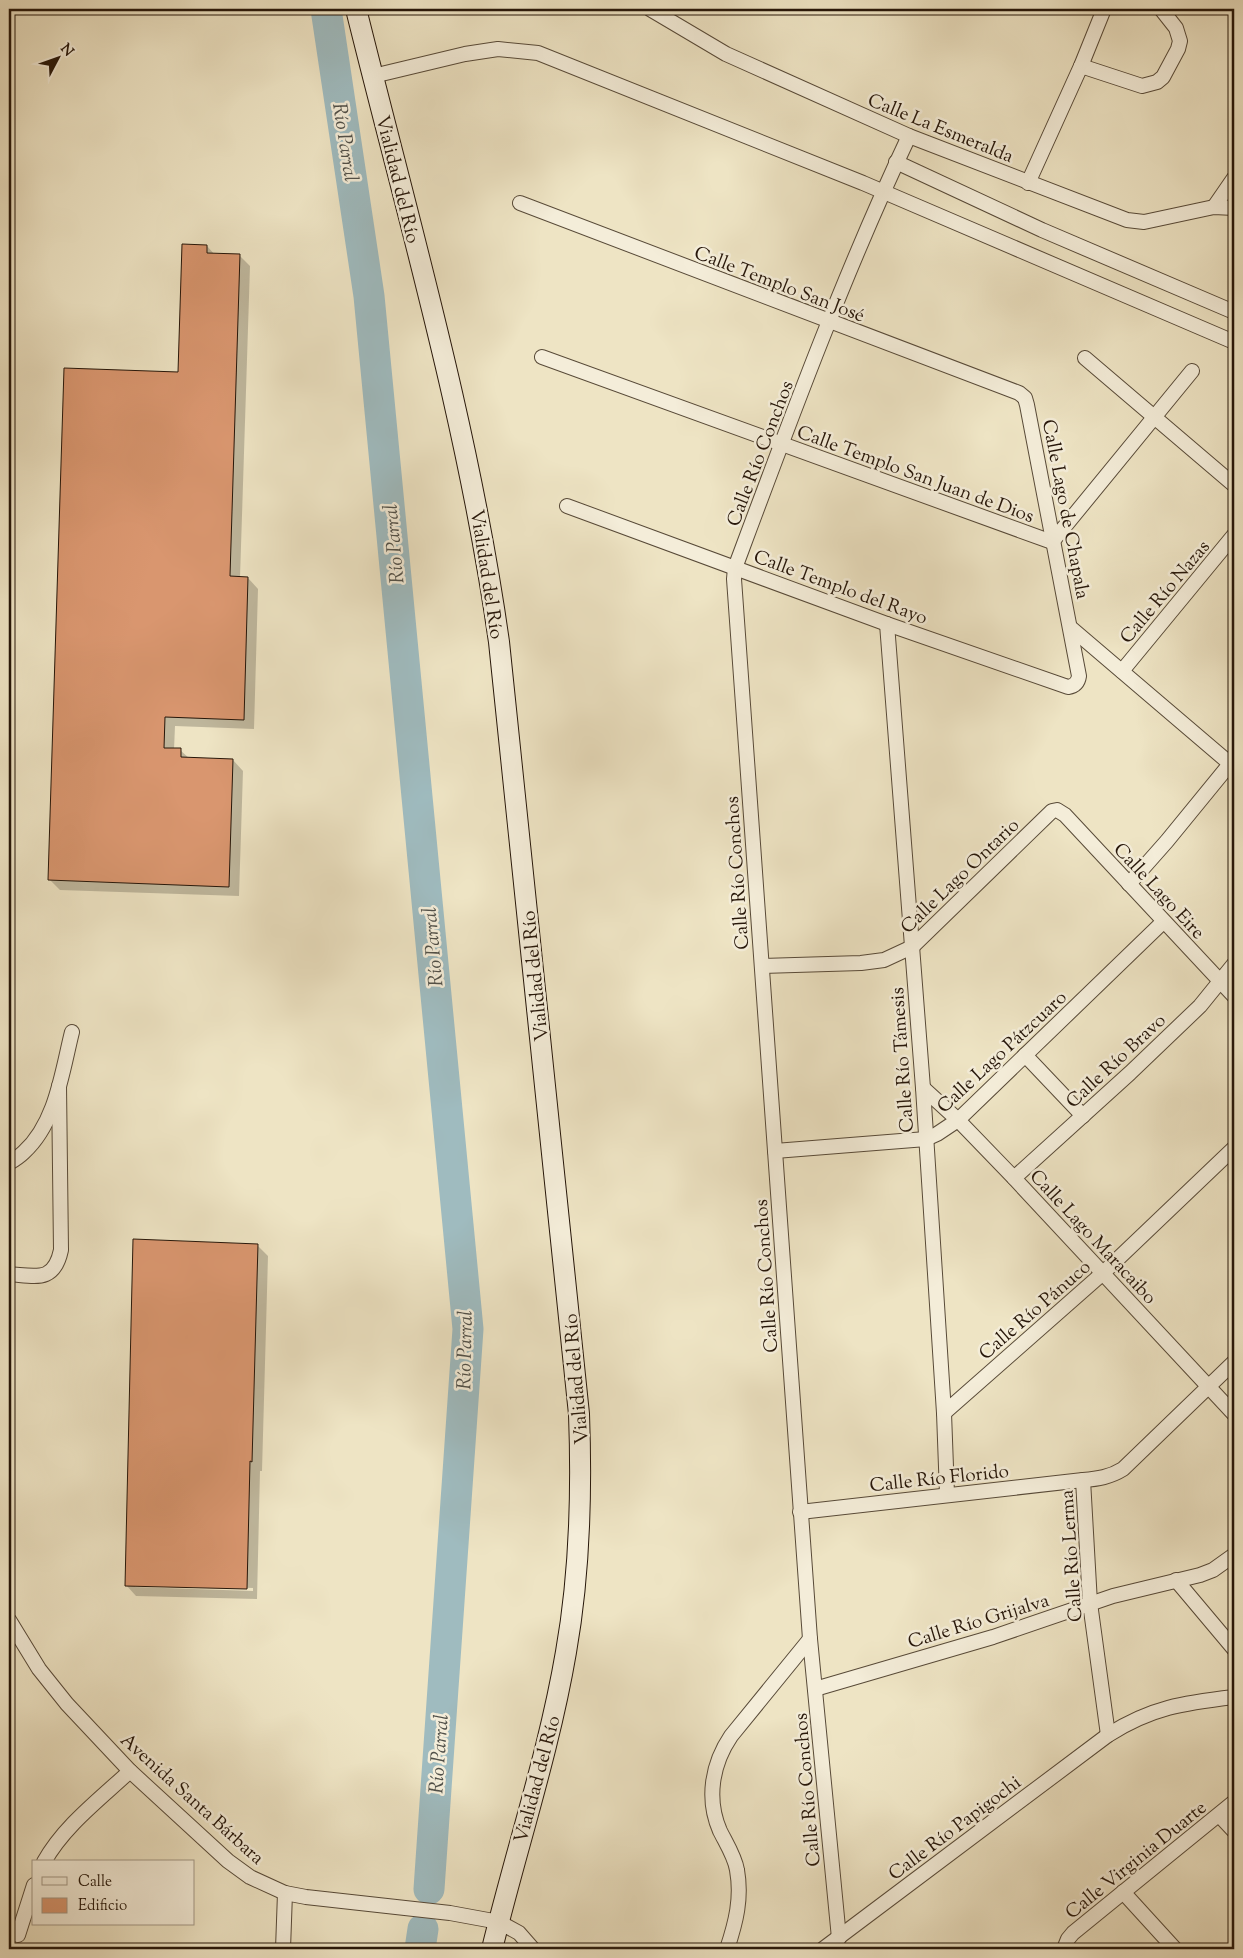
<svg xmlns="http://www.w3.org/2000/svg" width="1243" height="1958" viewBox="0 0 1243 1958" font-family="'Sorts Mill Goudy',serif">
	<rect width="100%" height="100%" fill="#eee4c4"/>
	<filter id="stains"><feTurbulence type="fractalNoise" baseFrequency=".004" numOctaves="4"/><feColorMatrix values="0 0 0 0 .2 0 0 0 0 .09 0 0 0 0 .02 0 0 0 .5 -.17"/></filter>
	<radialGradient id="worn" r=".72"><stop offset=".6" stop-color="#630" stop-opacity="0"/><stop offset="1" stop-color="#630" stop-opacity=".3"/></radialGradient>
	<g fill="#0003" fill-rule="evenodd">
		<polygon points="207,246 215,255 240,256 250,266 240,578 248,578 258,589 254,729 175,726 174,750 180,750 190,759 233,760 243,771 239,896 60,890 49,879 179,373"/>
		<path d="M 257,1245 L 268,1256 L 262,1471 L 260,1471 L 257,1599 L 136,1596 L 126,1585 ZM 135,1585 L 253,1588 L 253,1591 L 135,1587 Z"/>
	</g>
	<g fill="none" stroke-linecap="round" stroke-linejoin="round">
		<g stroke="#9fbbbf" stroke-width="31">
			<polyline points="326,9 369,296 468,1329 429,1889"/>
			<polyline points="420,1949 423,1929"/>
		</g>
	</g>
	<g fill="#d9966f" stroke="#261609">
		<polygon points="182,244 207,245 207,253 240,254 230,576 248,577 244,720 165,717 164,748 181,748 181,757 233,759 229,887 48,880 64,368 178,372"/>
		<polygon points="133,1239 258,1244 252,1462 250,1461 247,1589 125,1586"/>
	</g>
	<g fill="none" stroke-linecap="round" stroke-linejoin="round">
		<defs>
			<g id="minor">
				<polyline points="650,9 726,54 909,136 1127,220 1144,222 1214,207 1234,208"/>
				<polyline points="1081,66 1142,86 1157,82 1163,77 1178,49 1180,41 1176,28 1161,9"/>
				<polyline points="373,76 465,54 498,49 538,53 863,183 1234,342"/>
				<polyline points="896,162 1042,230 1234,312"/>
				<polyline points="1028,183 1081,66 1104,9"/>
				<path d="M 520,203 L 1019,393 L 1025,398 L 1027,405 L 1079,676 C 1078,683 1074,686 1068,687 L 887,624 L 567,506"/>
				<polyline points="1214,207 1234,178"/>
				<polyline points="542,357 1052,542 1192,371"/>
				<polyline points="1085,358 1234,485"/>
				<polyline points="887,624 923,1088 944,1413 947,1494"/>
				<polyline points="1071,628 1234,767"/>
				<polyline points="1122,671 1234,535"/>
				<polyline points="1129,884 1167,841 1234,759"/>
				<polyline points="762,966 861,963 884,960 912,947 1052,811 1057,810 1065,815 1234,996"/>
				<polyline points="1025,1055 1083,1116"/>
				<polyline points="923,1088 958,1120 1014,1178 1234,1414"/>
				<polyline points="775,1151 926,1139 937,1134 958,1120 1163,922"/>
				<path d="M 9,1163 C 14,1160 20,1156 24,1152 C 56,1123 62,1072 72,1032"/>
				<polyline points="1014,1178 1130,1073 1200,1006 1234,964"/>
				<path d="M 9,1274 C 36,1276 54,1283 61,1250 L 59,1086"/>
				<polyline points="944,1413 1103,1273 1234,1148"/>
				<polyline points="1083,1480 1090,1603 1108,1735"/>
				<path d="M 800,1512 L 1083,1480 C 1098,1479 1110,1477 1123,1469 L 1234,1362"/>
				<polyline points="1176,1580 1234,1649"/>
				<polyline points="9,1620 39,1669 67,1704 130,1771 228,1861 250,1877 285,1893 306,1897 450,1913 499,1922 519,1933 533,1949"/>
				<polyline points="815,1689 993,1637 1113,1596 1200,1575 1213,1570 1234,1555"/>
				<polyline points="1219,1815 1234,1831"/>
				<path d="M 44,1862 C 64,1826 100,1799 130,1771"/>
				<polyline points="1123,1892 1175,1949"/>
				<polyline points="18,1935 34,1885"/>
				<path d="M 839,1938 L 810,1639 L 734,579 L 735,568 C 789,423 843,276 909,136"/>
				<polyline points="283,1949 285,1893"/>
				<path d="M 727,1949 C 736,1922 742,1898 737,1870 C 735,1857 726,1843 720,1831 C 706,1799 712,1764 731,1736 L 810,1639"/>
				<path d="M 823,1949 L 1108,1735 C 1152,1707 1184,1703 1234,1697"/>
				<polyline points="1064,1949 1068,1939 1073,1933 1234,1802"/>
			</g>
			<path id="secondary" d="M 356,9 C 408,219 469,428 499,642 L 579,1414 C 582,1494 580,1573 566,1652 C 549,1752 516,1850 492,1949"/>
		</defs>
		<use href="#minor" stroke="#584a38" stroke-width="16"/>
		<use href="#secondary" stroke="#261609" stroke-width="22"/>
		<use href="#minor" stroke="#f4edd9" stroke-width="14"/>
		<use href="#secondary" stroke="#f4edd9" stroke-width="20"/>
	</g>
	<g text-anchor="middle" stroke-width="5" stroke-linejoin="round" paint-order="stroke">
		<g font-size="19" fill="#261609" stroke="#f4edd9">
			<text transform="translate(941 127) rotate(22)" y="7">Calle La Esmeralda</text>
			<text transform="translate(399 179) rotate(76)" y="7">Vialidad del Río</text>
			<text transform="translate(780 283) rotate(21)" y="7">Calle Templo San José</text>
			<text transform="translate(759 453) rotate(-69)" y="7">Calle Río Conchos</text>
			<text transform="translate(916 473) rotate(20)" y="7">Calle Templo San Juan de Dios</text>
			<text transform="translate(1067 509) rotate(79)" y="7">Calle Lago de Chapala</text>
			<text transform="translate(488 574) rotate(81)" y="7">Vialidad del Río</text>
			<text transform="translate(841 586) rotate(20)" y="7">Calle Templo del Rayo</text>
			<text transform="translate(1164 591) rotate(-50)" y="7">Calle Río Nazas</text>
			<text transform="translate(736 873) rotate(-94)" y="7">Calle Río Conchos</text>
			<text transform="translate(959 875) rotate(-44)" y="7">Calle Lago Ontario</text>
			<text transform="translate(1160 890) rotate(47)" y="7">Calle Lago Eire</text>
			<text transform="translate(534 976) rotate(-96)" y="7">Vialidad del Río</text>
			<text transform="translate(1001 1051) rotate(-43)" y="7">Calle Lago Pátzcuaro</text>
			<text transform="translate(901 1060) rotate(-94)" y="7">Calle Río Támesis</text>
			<text transform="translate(1115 1060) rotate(-43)" y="7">Calle Río Bravo</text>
			<text transform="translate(1094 1236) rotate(47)" y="7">Calle Lago Maracaibo</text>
			<text transform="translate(765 1276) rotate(-94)" y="7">Calle Río Conchos</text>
			<text transform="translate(1034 1309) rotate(-41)" y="7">Calle Río Pánuco</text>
			<text transform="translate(575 1379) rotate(-95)" y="7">Vialidad del Río</text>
			<text transform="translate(939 1477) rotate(-6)" y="7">Calle Río Florido</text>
			<text transform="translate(1070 1556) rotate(-94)" y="7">Calle Río Lerma</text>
			<text transform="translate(978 1620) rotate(-17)" y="7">Calle Río Grijalva</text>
			<text transform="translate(536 1779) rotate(-75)" y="7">Vialidad del Río</text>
			<text transform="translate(806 1790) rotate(-95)" y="7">Calle Río Conchos</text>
			<text transform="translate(193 1798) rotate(42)" y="7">Avenida Santa Bárbara</text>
			<text transform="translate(954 1827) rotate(-37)" y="7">Calle Río Papigochi</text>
			<text transform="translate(1135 1859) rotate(-39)" y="7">Calle Virginia Duarte</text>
		</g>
		<g font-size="20" font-style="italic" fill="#505049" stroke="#f4edd9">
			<text transform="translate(346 142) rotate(81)" y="7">Río Parral</text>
			<text transform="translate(393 544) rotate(-95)" y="7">Río Parral</text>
			<text transform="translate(432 947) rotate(-95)" y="7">Río Parral</text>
			<text transform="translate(464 1350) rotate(-89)" y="7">Río Parral</text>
			<text transform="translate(438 1754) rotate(-86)" y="7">Río Parral</text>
		</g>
	</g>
	<rect width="1243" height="1958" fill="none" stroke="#eee4c4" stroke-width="30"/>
	<rect x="10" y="10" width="1223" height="1938" fill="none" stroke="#261609" stroke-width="2.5"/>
	<rect x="15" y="15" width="1213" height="1928" fill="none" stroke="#261609"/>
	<rect x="32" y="1860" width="162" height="65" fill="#f4edd9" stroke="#a29786"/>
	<rect x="42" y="1877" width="25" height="8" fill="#f4edd9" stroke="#a29786"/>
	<text x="78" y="1886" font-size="15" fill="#261609">Calle</text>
	<rect x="42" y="1898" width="25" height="15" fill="#d9966f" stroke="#a29786"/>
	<text x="78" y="1910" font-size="15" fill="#261609">Edificio</text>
	<g transform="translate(58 58) rotate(49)" stroke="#f4edd9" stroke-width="4" paint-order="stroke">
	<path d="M0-4L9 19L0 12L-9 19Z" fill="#261609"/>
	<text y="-8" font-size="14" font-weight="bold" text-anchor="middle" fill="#261609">N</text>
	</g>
	<rect width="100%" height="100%" filter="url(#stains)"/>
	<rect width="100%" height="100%" fill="url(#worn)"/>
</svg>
